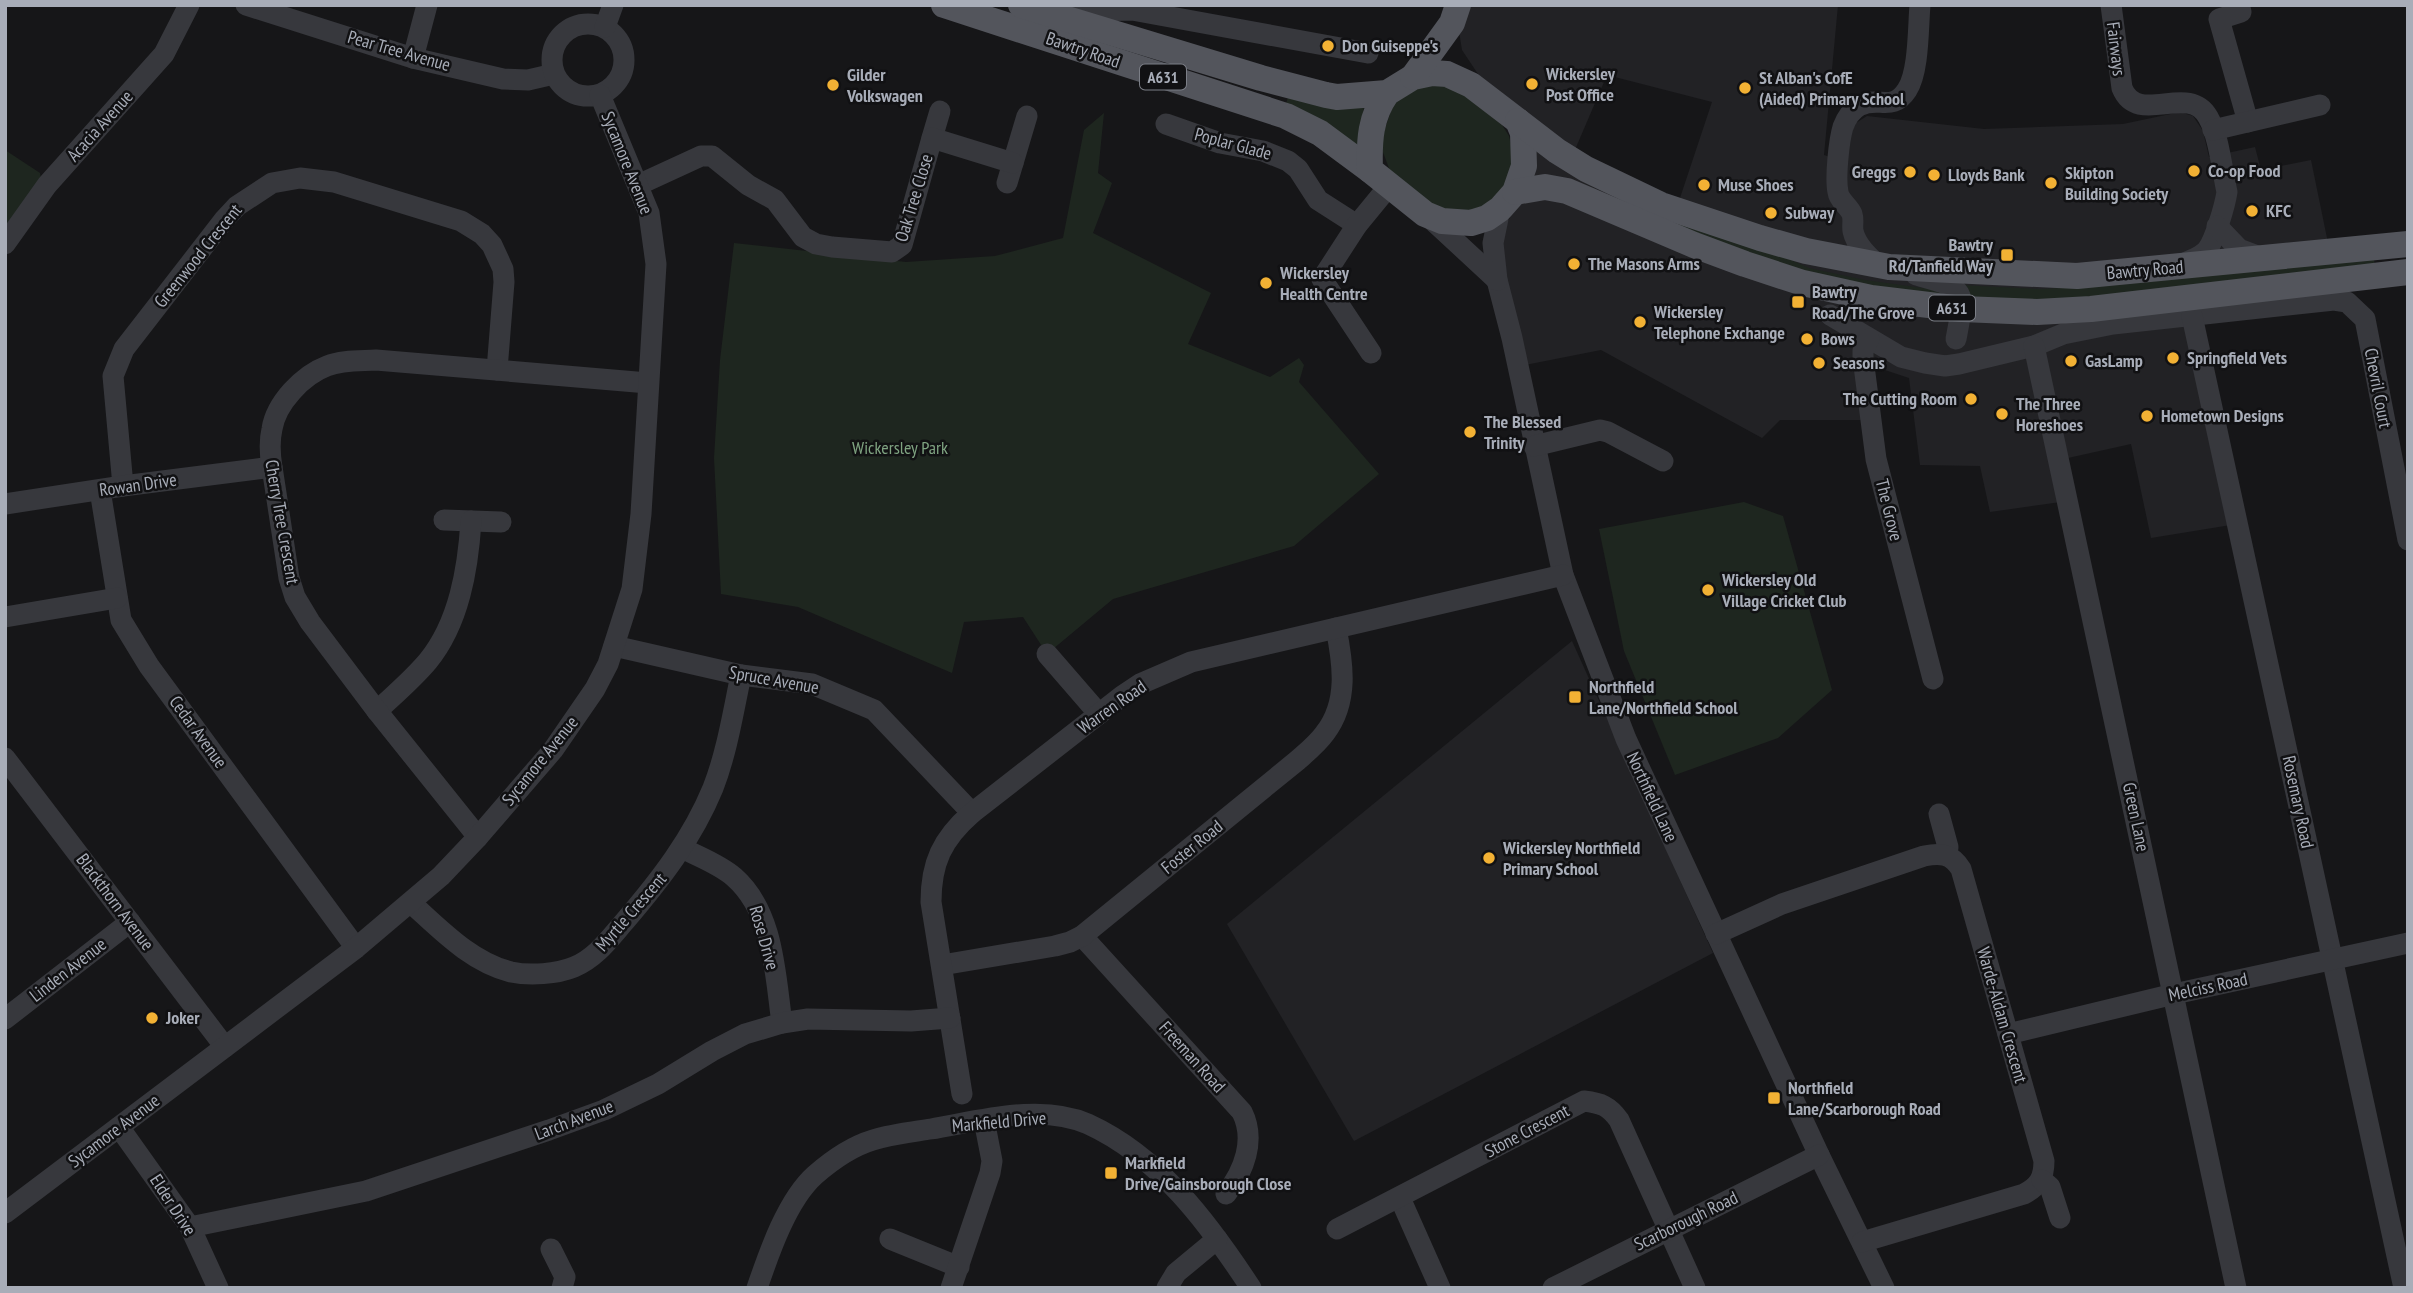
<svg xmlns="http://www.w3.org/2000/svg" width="2413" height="1293" viewBox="0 0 2413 1293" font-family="'PT Sans Narrow',sans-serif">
	<rect width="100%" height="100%" fill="#161618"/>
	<g fill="#222225" fill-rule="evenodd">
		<path d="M 1464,5 L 1838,5 L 1824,155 L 1839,160 L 1856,123 L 1867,116 L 1984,129 L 2123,124 L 2180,112 L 2193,116 L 2203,131 L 2209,157 L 2255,147 L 2261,170 L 2311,160 L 2327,238 L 2347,309 L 2192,316 L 2237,524 L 2151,538 L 2131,444 L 2059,460 L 2068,501 L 1990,512 L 1980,466 L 1920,465 L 1909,378 L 1864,363 L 1871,420 L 1780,420 L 1762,438 L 1601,350 L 1525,365 L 1501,265 L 1503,230 L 1533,175 L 1482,80 L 1462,50 L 1458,25 ZM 1607,75 L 1712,102 L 1679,201 L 1574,152 Z"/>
		<polygon points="1572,641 1713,953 1354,1141 1227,924"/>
	</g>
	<g fill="#1e261f">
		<polygon points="1422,85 1455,87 1502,125 1509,136 1514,158 1502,192 1482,208 1464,212 1432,206 1390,171 1380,144 1394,102"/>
		<polygon points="1289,94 1364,107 1360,141 1356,147 1285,107"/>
		<polygon points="1104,113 1098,173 1112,183 1093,233 1211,293 1188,344 1270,377 1299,358 1304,365 1299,382 1379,474 1294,546 1113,599 1047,654 1023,617 964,622 952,673 798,607 721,594 714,458 720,360 734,243 906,262 995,256 1063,238 1084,130"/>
		<polygon points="5,150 40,173 41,179 5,233"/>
		<polygon points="1613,191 1759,246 1809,268 1865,280 1937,290 1948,296 1865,290 1711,244"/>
		<polygon points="2374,257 2375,269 2118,299 1970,302 1960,285 2039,289 2108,286"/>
		<polygon points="1744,502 1783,516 1832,690 1778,738 1675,775 1624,651 1599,529"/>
	</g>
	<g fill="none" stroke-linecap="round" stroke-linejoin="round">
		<g stroke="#37383d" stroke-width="21">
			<polyline points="246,5 413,58 503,79 528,80 554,74"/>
			<path d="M 2111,5 L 2122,88 C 2138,127 2188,82 2208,117 C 2219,136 2222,170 2227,192 C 2225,205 2215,240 2207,250 C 2201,257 2190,260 2183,264"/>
			<polyline points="2239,5 2241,12 2219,19 2248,122"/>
			<polyline points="1059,12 1132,10 1368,53"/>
			<circle cx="588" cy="60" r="36"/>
			<polyline points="605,27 613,5"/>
			<polyline points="413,58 427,5"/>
			<polyline points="1166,124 1220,143 1263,151 1288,161 1298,169 1318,200 1357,225"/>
			<polyline points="2213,130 2320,105"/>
			<polyline points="932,138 940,111"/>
			<polyline points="1007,183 1027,116"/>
			<polyline points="638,185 701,156 712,156 748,185 775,200 803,237 816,244 832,247 892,252 902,245 932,138 1013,163"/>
			<polyline points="1500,209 1493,243 1497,280 1512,338 1563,575 1626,739 1819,1155 1884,1288"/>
			<polyline points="1429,217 1497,280"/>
			<polyline points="2217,226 2239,249 2263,258"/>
			<polyline points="5,244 47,185 164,54 189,5"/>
			<path d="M 1878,265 C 1868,256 1856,245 1853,231 C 1852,225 1854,220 1852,214 C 1849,206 1839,201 1838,192 C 1835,178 1839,140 1843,127 C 1846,119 1852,110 1859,106 C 1878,95 1892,113 1907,90 C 1919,72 1918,28 1920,5"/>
			<path d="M 1916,275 C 1966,289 1966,287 1956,339"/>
			<polyline points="1830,315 1901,357 1925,363 1945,366 1959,364 2034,346 2063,334 2113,324 2334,300 2347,302 2365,319 2408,540"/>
			<polyline points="2192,316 2404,1288"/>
			<polyline points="1869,339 1863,351 1863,358 1876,459 1933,679"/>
			<polyline points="2034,346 2236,1288"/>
			<polyline points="1371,353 1322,279 1357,225 1389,186"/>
			<polyline points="1534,446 1600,430 1608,432 1663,461"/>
			<polyline points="123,486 113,376 124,349 224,220 237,206 272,183 300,178 334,182 461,221 482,234 492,245 503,269 504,282 497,370"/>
			<polyline points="100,490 121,620 149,666 356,948"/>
			<polyline points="5,504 123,486 272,467"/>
			<polyline points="444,520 501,522"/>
			<polyline points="5,617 117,598"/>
			<polyline points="614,646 741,675 812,684 874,710 972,813"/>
			<polyline points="1047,654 1099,714"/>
			<path d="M 377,711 C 394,695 413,679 428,661 C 459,623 468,569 471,521"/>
			<polyline points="5,758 225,1047"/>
			<polyline points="1939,814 1948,847 1947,855"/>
			<path d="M 478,837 L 377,711 L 310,622 L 295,597 L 289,578 L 272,467 C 270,455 269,442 272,429 C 276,403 303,375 327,366 C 342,360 359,361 376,360 L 648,383"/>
			<path d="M 682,848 C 699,857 719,864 734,877 C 774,912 775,974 782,1023"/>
			<path d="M 411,903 C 441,930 471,962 511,972 C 530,976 557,974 574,967 C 596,958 610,938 625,921 C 660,880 692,839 713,788 C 727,752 733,713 741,675"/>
			<path d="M 1716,934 L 1782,904 L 1924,856 C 1940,853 1951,853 1961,869 L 2044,1161 C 2044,1178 2039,1186 2024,1194 L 1862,1242"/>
			<path d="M 1082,936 L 1242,1112 C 1256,1140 1244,1171 1226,1194"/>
			<path d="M 942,965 L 1055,946 L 1070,942 L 1082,936 L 1298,760 C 1307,752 1318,743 1325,733 C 1349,702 1343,663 1336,628"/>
			<polyline points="5,1019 130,922"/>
			<polyline points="2008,1034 2174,994 2408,943"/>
			<path d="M 962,1094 L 931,902 C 931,863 942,839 972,813 L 1122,696 L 1140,684 L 1191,662 L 1563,575"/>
			<polyline points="119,1127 190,1227 218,1288"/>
			<polyline points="2042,1180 2050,1187 2060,1218"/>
			<polyline points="1400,1198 1440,1288"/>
			<polyline points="5,1213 356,948 441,876 478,837 553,750 595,689 608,664 632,589 641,514 656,264 649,213 600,95"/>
			<polyline points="190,1227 366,1191 549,1130 604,1110 658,1084 712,1051 745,1034 782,1023 808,1019 911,1021 950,1018"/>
			<path d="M 1337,1229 L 1584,1101 C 1601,1103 1609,1106 1619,1120 L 1695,1288"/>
			<polyline points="890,1239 959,1267"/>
			<polyline points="551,1249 565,1277 562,1288"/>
			<path d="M 757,1288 C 769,1253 787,1200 815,1175 C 831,1161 853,1146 873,1140 C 892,1134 912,1132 931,1129 C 979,1121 1041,1103 1088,1124 C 1160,1157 1209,1224 1251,1288"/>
			<polyline points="951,1288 990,1173 992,1161 984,1120"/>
			<polyline points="1167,1288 1176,1273 1217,1239"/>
			<polyline points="1553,1288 1819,1155"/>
		</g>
		<g stroke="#53555c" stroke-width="26">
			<polyline points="944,5 1286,116 1320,133 1370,170"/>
			<path d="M 1021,5 L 1261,78 L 1326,95 L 1337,97 L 1387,93 L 1413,77 L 1432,73 L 1447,74 L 1471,85 L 1518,121 L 1523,133 L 1524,166 L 1515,192 L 1500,209 L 1487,218 L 1471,223 L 1442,221 L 1425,214 L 1370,170 C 1369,141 1370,117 1387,93"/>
			<polyline points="1413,77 1452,23 1458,5"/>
			<polyline points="1518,121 1557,151 1586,169 1661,205 1760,238 1806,251 1889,267 2077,276 2408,244"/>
			<polyline points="1515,192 1545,187 1567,191 1694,245 1745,264 1803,283 1871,298 1962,309 2037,312 2091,309 2408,272"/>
		</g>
	</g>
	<g fill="#f2b134" stroke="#111113" stroke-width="2.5">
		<circle cx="1328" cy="46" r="7"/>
		<circle cx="1532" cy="84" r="7"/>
		<circle cx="833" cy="85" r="7"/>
		<circle cx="1745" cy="88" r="7"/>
		<circle cx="2194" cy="171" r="7"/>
		<circle cx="1910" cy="172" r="7"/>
		<circle cx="1934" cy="175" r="7"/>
		<circle cx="2051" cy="183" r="7"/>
		<circle cx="1704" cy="185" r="7"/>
		<circle cx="2252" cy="211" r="7"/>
		<circle cx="1771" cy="213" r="7"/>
		<rect x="2000" y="248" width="14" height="14" rx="3.5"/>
		<circle cx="1574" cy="264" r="7"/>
		<circle cx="1266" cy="283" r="7"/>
		<rect x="1791" y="295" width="14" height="14" rx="3.5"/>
		<circle cx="1640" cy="322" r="7"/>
		<circle cx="1807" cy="339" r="7"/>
		<circle cx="2173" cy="358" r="7"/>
		<circle cx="2071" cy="361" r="7"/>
		<circle cx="1819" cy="363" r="7"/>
		<circle cx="1971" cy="399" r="7"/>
		<circle cx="2002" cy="414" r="7"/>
		<circle cx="2147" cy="416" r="7"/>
		<circle cx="1470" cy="432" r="7"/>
		<circle cx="1708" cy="590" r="7"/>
		<rect x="1568" y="690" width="14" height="14" rx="3.5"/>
		<circle cx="1489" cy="858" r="7"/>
		<circle cx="152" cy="1018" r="7"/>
		<rect x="1767" y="1091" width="14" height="14" rx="3.5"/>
		<rect x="1104" y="1166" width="14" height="14" rx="3.5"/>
	</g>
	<g text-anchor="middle" stroke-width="5" stroke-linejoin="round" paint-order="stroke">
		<g fill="#111113" stroke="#7b7e86" stroke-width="2">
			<rect x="1140" y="64.5" width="46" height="25" rx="5"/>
			<rect x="1929" y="295.5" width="46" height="25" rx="5"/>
		</g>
		<g font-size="16" font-weight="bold" fill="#a8adb8">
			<text x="1163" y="83">A631</text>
			<text x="1952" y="314">A631</text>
		</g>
		<g font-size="18" font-weight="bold" fill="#a8adb8" stroke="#111113" text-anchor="start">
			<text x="1342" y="52">Don Guiseppe's</text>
			<text x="1546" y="80">Wickersley<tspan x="1546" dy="21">Post Office</tspan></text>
			<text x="847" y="81">Gilder<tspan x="847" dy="21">Volkswagen</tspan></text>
			<text x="1759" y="84">St Alban's CofE<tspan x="1759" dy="21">(Aided) Primary School</tspan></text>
			<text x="2208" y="177">Co-op Food</text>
			<text x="1896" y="178" text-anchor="end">Greggs</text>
			<text x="2065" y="179">Skipton<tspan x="2065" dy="21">Building Society</tspan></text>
			<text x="1948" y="181">Lloyds Bank</text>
			<text x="1718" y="191">Muse Shoes</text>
			<text x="2266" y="217">KFC</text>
			<text x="1785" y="219">Subway</text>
			<text x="1993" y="251" text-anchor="end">Bawtry<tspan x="1993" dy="21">Rd/Tanfield Way</tspan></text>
			<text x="1588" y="270">The Masons Arms</text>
			<text x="1280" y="279">Wickersley<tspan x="1280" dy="21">Health Centre</tspan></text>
			<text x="1812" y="298">Bawtry<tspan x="1812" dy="21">Road/The Grove</tspan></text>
			<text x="1654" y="318">Wickersley<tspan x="1654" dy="21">Telephone Exchange</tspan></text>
			<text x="1821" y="345">Bows</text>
			<text x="2187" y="364">Springfield Vets</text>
			<text x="2085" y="367">GasLamp</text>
			<text x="1833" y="369">Seasons</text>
			<text x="1957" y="405" text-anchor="end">The Cutting Room</text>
			<text x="2016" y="410">The Three<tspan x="2016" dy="21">Horeshoes</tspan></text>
			<text x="2161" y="422">Hometown Designs</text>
			<text x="1484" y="428">The Blessed<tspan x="1484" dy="21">Trinity</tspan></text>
			<text x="1722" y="586">Wickersley Old<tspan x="1722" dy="21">Village Cricket Club</tspan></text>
			<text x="1589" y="693">Northfield<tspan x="1589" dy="21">Lane/Northfield School</tspan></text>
			<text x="1503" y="854">Wickersley Northfield<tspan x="1503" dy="21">Primary School</tspan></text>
			<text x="166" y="1024">Joker</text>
			<text x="1788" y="1094">Northfield<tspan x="1788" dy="21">Lane/Scarborough Road</tspan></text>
			<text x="1125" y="1169">Markfield<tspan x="1125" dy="21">Drive/Gainsborough Close</tspan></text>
		</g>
		<g font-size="18" fill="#a8adb8" stroke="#111113">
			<text transform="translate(2116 49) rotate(83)" y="6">Fairways</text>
			<text transform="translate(1083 50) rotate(19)" y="6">Bawtry Road</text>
			<text transform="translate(399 51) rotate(16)" y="6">Pear Tree Avenue</text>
			<text transform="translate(100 126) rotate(-48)" y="6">Acacia Avenue</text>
			<text transform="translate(1233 144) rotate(15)" y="6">Poplar Glade</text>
			<text transform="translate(627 163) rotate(68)" y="6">Sycamore Avenue</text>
			<text transform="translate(914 198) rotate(-73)" y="6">Oak Tree Close</text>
			<text transform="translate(198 256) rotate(-51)" y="6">Greenwood Crescent</text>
			<text transform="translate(2145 270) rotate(-5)" y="6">Bawtry Road</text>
			<text transform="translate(2378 388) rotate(79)" y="6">Chevril Court</text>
			<text transform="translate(138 485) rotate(-8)" y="6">Rowan Drive</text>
			<text transform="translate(1889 510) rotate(76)" y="6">The Grove</text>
			<text transform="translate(282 522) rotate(80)" y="6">Cherry Tree Crescent</text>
			<text transform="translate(774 680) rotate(10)" y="6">Spruce Avenue</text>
			<text transform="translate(1112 707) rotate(-35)" y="6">Warren Road</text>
			<text transform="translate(198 732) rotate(54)" y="6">Cedar Avenue</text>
			<text transform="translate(540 761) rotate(-51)" y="6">Sycamore Avenue</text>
			<text transform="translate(1652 797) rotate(65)" y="6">Northfield Lane</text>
			<text transform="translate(2298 802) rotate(78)" y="6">Rosemary Road</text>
			<text transform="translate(2136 817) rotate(78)" y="6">Green Lane</text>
			<text transform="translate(1192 847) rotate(-39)" y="6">Foster Road</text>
			<text transform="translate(115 902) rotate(53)" y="6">Blackthorn Avenue</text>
			<text transform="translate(631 912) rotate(-49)" y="6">Myrtle Crescent</text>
			<text transform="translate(764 938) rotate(74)" y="6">Rose Drive</text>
			<text transform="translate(68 970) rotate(-38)" y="6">Linden Avenue</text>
			<text transform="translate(2208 987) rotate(-12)" y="6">Melciss Road</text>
			<text transform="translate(2002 1015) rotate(74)" y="6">Warde-Aldam Crescent</text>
			<text transform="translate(1192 1057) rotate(48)" y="6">Freeman Road</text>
			<text transform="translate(574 1120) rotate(-21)" y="6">Larch Avenue</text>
			<text transform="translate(999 1122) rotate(-5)" y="6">Markfield Drive</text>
			<text transform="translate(114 1131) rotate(-37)" y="6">Sycamore Avenue</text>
			<text transform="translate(1527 1131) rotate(-28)" y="6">Stone Crescent</text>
			<text transform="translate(173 1205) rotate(57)" y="6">Elder Drive</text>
			<text transform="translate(1686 1221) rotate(-26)" y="6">Scarborough Road</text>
		</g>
		<g font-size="18" fill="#7fa381" stroke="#111113">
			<text x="900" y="454">Wickersley Park</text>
		</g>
	</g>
	<rect width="2413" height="1293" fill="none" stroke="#a8adb8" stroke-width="14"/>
</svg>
